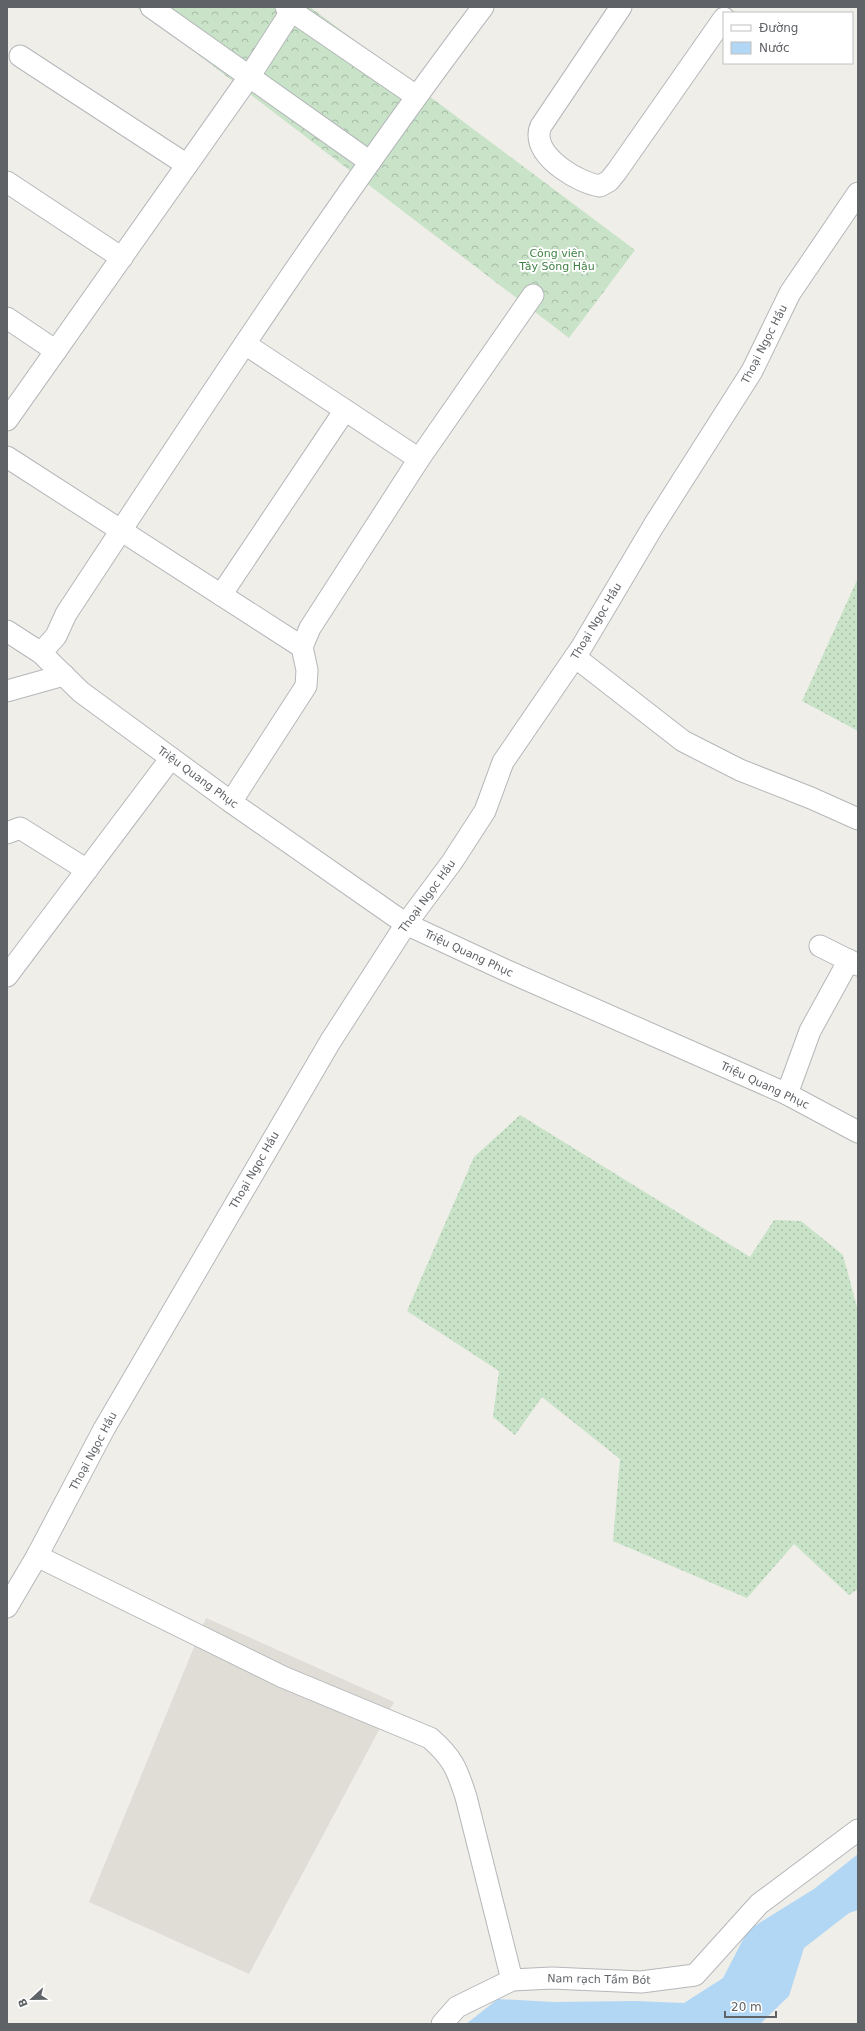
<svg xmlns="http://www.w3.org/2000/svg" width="865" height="2031" viewBox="0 0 865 2031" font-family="'DejaVu Sans',sans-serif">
	<defs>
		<pattern id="grass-dots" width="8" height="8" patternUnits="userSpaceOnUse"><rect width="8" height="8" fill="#c8e3c8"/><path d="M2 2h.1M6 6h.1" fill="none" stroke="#a6bba6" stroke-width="1.8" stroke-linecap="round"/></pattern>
		<pattern id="forest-crowns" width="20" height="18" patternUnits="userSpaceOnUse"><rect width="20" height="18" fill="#c8e3c8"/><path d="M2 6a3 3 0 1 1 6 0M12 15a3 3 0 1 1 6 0" fill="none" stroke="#a6bba6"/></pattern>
	</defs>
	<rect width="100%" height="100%" fill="#efeee8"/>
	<polygon fill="#dfddd6" points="206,1618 394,1702 249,1974 89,1902"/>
	<g fill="url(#grass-dots)">
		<polygon points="858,578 858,731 802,701"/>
		<polygon points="520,1115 750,1257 774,1220 801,1221 843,1255 858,1311 858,1589 849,1595 794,1544 747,1598 613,1541 620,1459 542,1397 515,1435 493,1417 499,1371 407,1311 474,1157"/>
	</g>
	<polygon fill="url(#forest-crowns)" points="136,7 310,7 635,250 569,338"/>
	<polygon fill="#b2d7f5" points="858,1854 858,1910 849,1913 804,1948 789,1996 760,2024 466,2024 498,1999 554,2002 635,2001 684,2003 723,1978 748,1930 814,1889"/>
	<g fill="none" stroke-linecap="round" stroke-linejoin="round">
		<defs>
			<g id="minor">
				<polyline points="151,7 370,162"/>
				<polyline points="286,7 416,96"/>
				<path d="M 621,7 L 541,126 C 540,128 539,132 539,135 C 539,159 579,183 600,186 L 609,181 L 617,171 L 724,18"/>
				<polyline points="20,56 187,165"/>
				<polyline points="7,182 122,258"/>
				<polyline points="7,318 56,351"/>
				<polyline points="245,344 419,459"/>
				<polyline points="7,420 249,77 294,7"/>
				<polyline points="7,457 302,647"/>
				<polyline points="221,595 345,410"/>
				<polyline points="7,631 41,653 81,692 231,802 406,924 505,970 787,1094 858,1132"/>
				<path d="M 41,653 L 56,636 L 66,614 C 201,409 335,203 483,7"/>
				<polyline points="575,657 683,741 740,770 811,798 858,819"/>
				<polyline points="7,691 64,675"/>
				<polyline points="231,802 306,686 307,670 302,647 310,628 419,459 533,295"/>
				<polyline points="7,833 20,828 87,870"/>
				<polyline points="820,946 858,965"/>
				<polyline points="7,976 171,758"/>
				<polyline points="787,1094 810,1031 849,960"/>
				<path d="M 37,1556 L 283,1677 L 430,1738 C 453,1758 457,1769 466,1797 L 512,1980"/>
				<polyline points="7,1607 37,1556 104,1429 330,1042 406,924 452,862 485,811 503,762 581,648 654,525 752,371 790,293 858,193"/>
				<polyline points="442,2024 457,2007 512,1980 552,1978 641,1982 695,1975 759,1904 858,1830"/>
			</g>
		</defs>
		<use href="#minor" stroke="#b5b7ba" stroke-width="23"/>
		<use href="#minor" stroke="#fff" stroke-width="21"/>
	</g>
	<g text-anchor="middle" stroke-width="4" stroke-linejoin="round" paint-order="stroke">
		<g font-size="11" fill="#418345" stroke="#fff">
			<text x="557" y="257">Công viên<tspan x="557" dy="13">Tây Sông Hậu</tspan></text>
		</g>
		<g font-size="11" fill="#5f6266" stroke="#fff">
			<text transform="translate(764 344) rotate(-63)" y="4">Thoại Ngọc Hầu</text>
			<text transform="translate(596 621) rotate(-59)" y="4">Thoại Ngọc Hầu</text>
			<text transform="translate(198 777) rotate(36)" y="4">Triệu Quang Phục</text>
			<text transform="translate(427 896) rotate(-54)" y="4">Thoại Ngọc Hầu</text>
			<text transform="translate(469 953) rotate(25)" y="4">Triệu Quang Phục</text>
			<text transform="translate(765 1085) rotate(25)" y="4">Triệu Quang Phục</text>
			<text transform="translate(254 1170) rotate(-60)" y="4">Thoại Ngọc Hầu</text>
			<text transform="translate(93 1451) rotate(-62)" y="4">Thoại Ngọc Hầu</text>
			<text transform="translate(599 1979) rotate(1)" y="4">Nam rạch Tầm Bót</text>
		</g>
	</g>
	<rect width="865" height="2031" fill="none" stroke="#5f6266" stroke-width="16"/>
	<rect x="723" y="12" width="130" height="52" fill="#ffffff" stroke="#bfc0c2"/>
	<rect x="731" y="25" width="20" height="6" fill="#ffffff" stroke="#bfc0c2"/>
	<text x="759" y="32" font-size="12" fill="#5f6266">Đường</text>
	<rect x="731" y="42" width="20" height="12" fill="#b2d7f5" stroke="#bfc0c2"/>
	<text x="759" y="52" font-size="12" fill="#5f6266">Nước</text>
	<g transform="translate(32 1999) rotate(248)" stroke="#ffffff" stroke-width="3" paint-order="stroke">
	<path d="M0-3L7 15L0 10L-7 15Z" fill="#5f6266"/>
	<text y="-6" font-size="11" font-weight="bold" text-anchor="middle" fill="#5f6266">B</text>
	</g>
	<path d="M725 2011v6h51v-6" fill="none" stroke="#5f6266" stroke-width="2"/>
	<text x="731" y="2011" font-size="12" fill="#5f6266" stroke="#ffffff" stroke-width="3" paint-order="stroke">20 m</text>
</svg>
